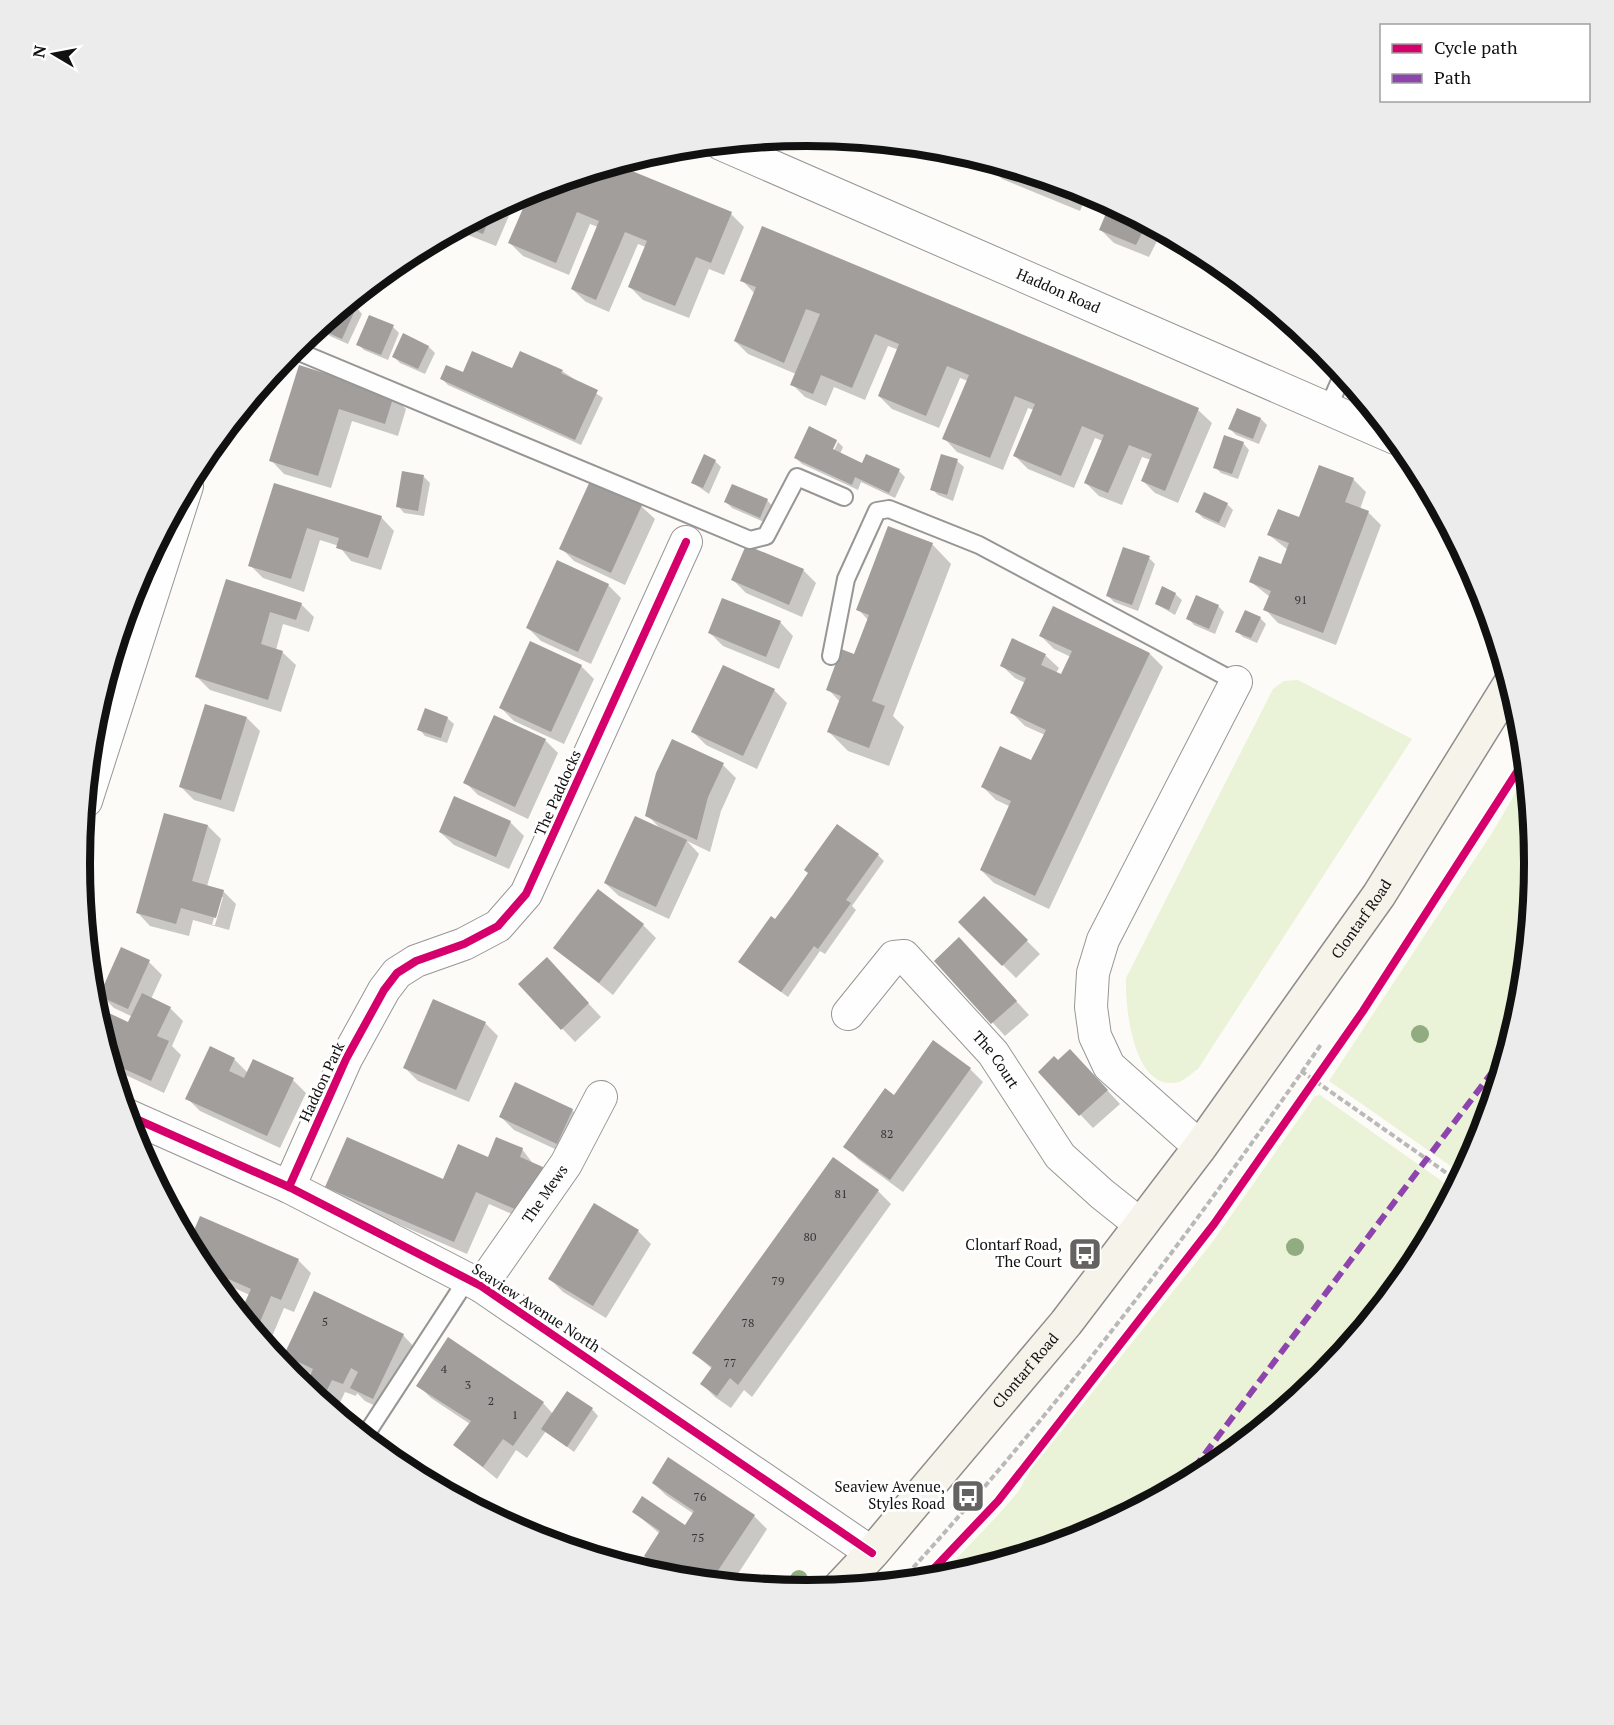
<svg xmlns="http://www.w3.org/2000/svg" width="1614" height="1725" viewBox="0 0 1614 1725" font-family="'PT Serif',serif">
	<rect width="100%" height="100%" fill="#fdfbf7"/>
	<g fill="#eaf2d7">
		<path d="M 1298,680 L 1412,739 L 1198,1069 C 1193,1072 1185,1080 1179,1082 C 1133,1094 1125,1006 1126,978 L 1273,689 L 1284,681 Z"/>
		<polygon points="1526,775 1534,863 1520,1005 1479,1141 1462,1174 1329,1081 1492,833"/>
		<polygon points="1320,1095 1453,1189 1412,1267 1321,1377 1211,1468 1085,1535 939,1577 999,1514 1018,1492 1031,1469 1211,1244 1315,1096"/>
	</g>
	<g fill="#0003" fill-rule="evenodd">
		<polygon points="933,147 949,149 958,152 956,157"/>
		<polygon points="991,162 1088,192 1080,211 1002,179 989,166"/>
		<polygon points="613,165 731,214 744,227 724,275 709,269 689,318 643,300 630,287 646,247 638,244 609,312 586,302 572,289 598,227 590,224 569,275 523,256 510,243 529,197 522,194"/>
		<polygon points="517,197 496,246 455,230"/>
		<polygon points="1112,204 1198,250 1195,257 1157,241 1149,257 1114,243 1101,230"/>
		<polygon points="763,228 1198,410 1212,423 1178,503 1155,493 1142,480 1151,460 1142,457 1122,505 1099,496 1086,483 1103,441 1095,438 1074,488 1028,469 1015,456 1034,410 1028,408 1003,470 957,452 944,438 968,381 960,378 939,428 892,409 879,396 899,350 888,346 865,400 834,387 826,406 805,397 792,384 796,374 748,354 735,341 755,294 742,280"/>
		<polygon points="1217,263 1266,303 1234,288 1215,269"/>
		<polygon points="356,307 362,314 348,344 330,336 324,330"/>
		<polygon points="393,327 399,333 388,360 364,350 358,344"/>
		<polygon points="404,335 429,347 435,353 425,374 400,363 394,357"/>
		<polygon points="300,367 393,396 406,409 398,436 352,421 331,488 284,474 271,460"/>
		<polygon points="513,370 562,371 603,398 581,445 448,385 442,379"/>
		<polygon points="1261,419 1267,425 1259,444 1236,435 1230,429"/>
		<polygon points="809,428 837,441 829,456 831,457 838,442 843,447 840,454 863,465 899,471 905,477 895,498 861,482 858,490 802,464 796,458"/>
		<polygon points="1243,443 1249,450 1238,479 1221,473 1215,467"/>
		<polygon points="715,461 721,467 709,494 693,483"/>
		<polygon points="957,461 964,467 953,501 938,495 932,489"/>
		<polygon points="424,477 430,483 424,516 404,513 398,506"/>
		<polygon points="1353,479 1366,492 1360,509 1368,512 1381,525 1336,645 1278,623 1265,609 1270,597 1251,582 1282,566 1288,550 1269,535 1300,519"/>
		<polygon points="275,485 381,517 394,531 381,570 351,561 339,546 320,540 304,592 263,578 250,565"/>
		<polygon points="767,500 773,507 766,523 732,508 726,502"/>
		<polygon points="1227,504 1233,510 1225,528 1203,518 1197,512"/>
		<polygon points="641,506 655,519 625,585 574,561 561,548"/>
		<polygon points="932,544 951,564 893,716 904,727 889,766 848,751 828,731 840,702 828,689 855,656 868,620 858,609"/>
		<polygon points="1149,558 1155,564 1138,611 1114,602 1107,595"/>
		<polygon points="803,570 816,583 802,617 746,593 733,580"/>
		<polygon points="227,581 301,604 314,617 309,632 283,624 276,650 282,652 296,665 281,712 210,690 197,677"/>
		<polygon points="608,585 621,598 591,664 541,641 527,627"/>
		<polygon points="1175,594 1182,600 1175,615 1156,604"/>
		<polygon points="1218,606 1224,612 1215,634 1194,625 1188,618"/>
		<polygon points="1260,618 1266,624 1257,643 1243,637 1237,631"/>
		<polygon points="780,622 793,636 779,669 723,646 710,633"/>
		<polygon points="1041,636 1150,654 1163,667 1049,909 994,883 981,870 1011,807 996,800 983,787 1032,762 1045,735 1025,726 1012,713 1025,683 1015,678 1001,665 1045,655 1059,668 1056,673 1061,676 1071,657 1054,649"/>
		<polygon points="581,666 594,679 564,744 514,721 501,708"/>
		<polygon points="774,690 787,703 757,769 706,745 693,732"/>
		<polygon points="247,718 260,731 234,812 194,800 181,787"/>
		<polygon points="447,718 454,724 447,743 425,736 419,729"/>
		<polygon points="545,740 558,753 528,819 478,795 465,782"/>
		<polygon points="723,765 736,778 721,811 710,852 687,841 699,854 669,919 619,896 605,883 660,828 647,815"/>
		<polygon points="455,798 510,822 524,836 509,869 454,845 440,832"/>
		<path d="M 165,814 L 208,826 L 221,839 L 207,886 L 223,891 L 236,904 L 229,930 L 193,920 L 189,936 L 150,926 L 137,912 ZM 220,897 L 223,897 L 215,925 L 212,925 Z"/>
		<polygon points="878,855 884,861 852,906 856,910 825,954 820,951 788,997 740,962"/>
		<polygon points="984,898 1040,954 1016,978 960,922"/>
		<polygon points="643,925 656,938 613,995 555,948"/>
		<polygon points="122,949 149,962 162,975 151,999 170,1008 183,1021 172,1046 181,1055 164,1093 113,1069 95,1008 129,1024 133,1017 114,1008 101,995"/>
		<polygon points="972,953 1029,1015 1005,1036 936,961"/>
		<polygon points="560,973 601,1017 575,1042 520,984"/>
		<polygon points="485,1023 498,1036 469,1102 418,1081 405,1068"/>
		<polygon points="234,1059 248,1073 293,1080 306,1093 280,1148 200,1111 187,1098"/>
		<polygon points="1058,1062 1083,1064 1120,1104 1093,1128 1040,1072"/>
		<polygon points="970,1069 983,1082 903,1192 858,1159 845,1146 894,1097"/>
		<polygon points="572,1110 585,1123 570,1156 514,1130 501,1117"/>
		<polygon points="522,1149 534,1165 543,1168 556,1181 537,1225 489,1204 467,1254 340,1199 327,1186 444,1181 489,1159"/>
		<polygon points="878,1191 891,1204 752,1397 744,1390 731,1408 715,1397 702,1384 712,1369 694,1353"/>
		<polygon points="167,1201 175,1205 188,1218 183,1231"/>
		<polygon points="201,1218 298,1260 311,1273 294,1312 284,1308 271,1339 287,1353 403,1335 416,1349 386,1411 365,1401 357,1393 356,1396 345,1392 336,1411 306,1388 312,1374 299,1368 285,1354 282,1364 241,1314 250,1295 211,1278 202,1266 190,1243"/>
		<polygon points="638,1231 651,1244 606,1318 563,1292 550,1279"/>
		<polygon points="418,1385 543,1403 553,1414 592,1409 598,1416 574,1452 546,1431 527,1458 516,1450 497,1479 455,1445 470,1424 431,1398"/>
		<polygon points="653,1483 754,1516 767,1529 732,1583 654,1573 658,1567 646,1556 660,1534 634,1512 685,1527 694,1514 667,1496"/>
	</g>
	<g fill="#a19e9c">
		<polygon points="990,161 1030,174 1072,186 1067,199 988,166"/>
		<polygon points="615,164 732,212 711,263 696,257 675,306 628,287 647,241 625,232 596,300 571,289 599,221 577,212 556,263 508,243 531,190"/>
		<polygon points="1110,204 1183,242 1182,245 1144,229 1136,245 1099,230"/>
		<polygon points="493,209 483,234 462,226 473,220"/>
		<polygon points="762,226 1199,408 1165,491 1141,481 1152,454 1129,445 1108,493 1084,483 1104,435 1082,426 1061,476 1013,456 1035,404 1015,396 990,458 942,439 969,375 947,366 926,416 878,396 899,344 875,334 852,388 821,375 813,394 790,385 820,314 806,309 784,363 734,341 756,287 740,281"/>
		<polygon points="1216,262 1238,279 1237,280 1213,269"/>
		<polygon points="348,302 357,306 342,339 322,330 325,321"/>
		<polygon points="369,315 394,325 381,355 356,345"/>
		<polygon points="403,333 429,346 418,369 392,357"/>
		<polygon points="472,351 512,368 520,351 563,370 561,373 598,390 575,440 440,379 446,365 463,372"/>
		<polygon points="299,365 394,395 385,424 339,409 318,476 269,461"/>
		<polygon points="1237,408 1261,418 1253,439 1228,429"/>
		<polygon points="809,426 837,440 833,449 862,463 866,454 900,469 889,493 855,477 852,485 794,458"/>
		<polygon points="1224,435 1244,442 1232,474 1213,468"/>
		<polygon points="704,454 716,460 703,488 691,483"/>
		<polygon points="941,454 958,459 947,495 930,490"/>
		<polygon points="1319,465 1354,478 1345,502 1369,511 1323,633 1263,610 1271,591 1249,582 1259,556 1281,564 1289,543 1267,535 1278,509 1299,517"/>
		<polygon points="402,471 424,475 418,511 396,507"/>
		<polygon points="590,481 642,505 611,573 559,549"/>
		<polygon points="274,483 382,516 368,558 336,548 339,538 307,528 291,579 248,566"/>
		<polygon points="732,484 768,499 760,518 724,502"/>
		<polygon points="1204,492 1228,503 1219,523 1195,512"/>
		<polygon points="888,526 933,543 872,701 885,706 869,748 827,732 841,696 826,690 841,649 854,654 869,615 856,610"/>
		<polygon points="746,545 804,569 789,605 731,580"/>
		<polygon points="1123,547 1150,556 1132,605 1106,596"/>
		<polygon points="557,560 609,584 578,652 526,628"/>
		<polygon points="226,579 302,603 296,620 270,612 261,644 283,651 268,700 195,677"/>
		<polygon points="1162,586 1176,593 1169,610 1155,604"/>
		<polygon points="1196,595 1219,605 1209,629 1186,619"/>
		<polygon points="722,598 781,621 766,657 708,633"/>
		<polygon points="1053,606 1150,653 1035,896 980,870 1011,801 981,787 1000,746 1031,760 1046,730 1010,713 1026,678 1000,666 1012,638 1046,654 1041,665 1061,674 1072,651 1039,636"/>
		<polygon points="1245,610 1261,617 1251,638 1235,632"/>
		<polygon points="530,641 582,665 551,732 499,708"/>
		<polygon points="723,665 775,689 743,756 691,732"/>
		<polygon points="205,704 247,717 221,800 179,787"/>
		<polygon points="425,708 448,717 441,738 417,730"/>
		<polygon points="494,715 546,739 515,807 463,783"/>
		<polygon points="672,739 724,763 708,797 697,840 645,816 656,773"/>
		<polygon points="454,796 511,821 496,857 439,832"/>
		<polygon points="164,813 208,825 192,881 224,890 216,918 181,908 176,924 136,913"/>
		<polygon points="635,816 687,840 656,907 604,883"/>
		<polygon points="837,824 879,854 846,900 851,903 818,949 814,946 781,992 738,962 771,916 775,919 792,896 808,873 804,870"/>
		<polygon points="598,889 644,924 599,983 553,948"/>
		<polygon points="984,896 1028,940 1002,966 958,922"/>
		<polygon points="959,937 1017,1001 991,1024 934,961"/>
		<polygon points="121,947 150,960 128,1009 99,996"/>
		<polygon points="547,957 589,1003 561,1030 518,984"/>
		<polygon points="142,993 171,1007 157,1036 169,1041 151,1081 111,1063 94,1006 128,1022"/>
		<polygon points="433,999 486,1022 456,1090 403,1068"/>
		<polygon points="933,1040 971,1068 890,1180 843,1147 885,1088 894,1095"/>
		<polygon points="210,1046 235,1058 229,1071 244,1078 253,1059 294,1078 267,1136 185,1099"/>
		<polygon points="1070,1049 1108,1090 1079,1116 1038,1072 1054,1056 1058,1060"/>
		<polygon points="515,1082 573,1109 557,1144 499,1117"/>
		<polygon points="347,1137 443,1179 458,1144 488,1157 496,1137 523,1148 520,1157 543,1167 524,1213 476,1192 454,1242 325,1187"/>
		<polygon points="833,1157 879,1190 738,1385 730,1378 717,1396 700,1384 712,1367 692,1353"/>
		<polygon points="594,1203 639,1230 593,1306 548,1279"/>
		<polygon points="200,1216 299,1259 281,1300 271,1296 257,1329 240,1313 251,1289 204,1268 189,1242"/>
		<polygon points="314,1291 404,1334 373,1399 350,1388 358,1372 351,1368 343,1384 332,1380 323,1398 314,1394 305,1387 313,1369 284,1355"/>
		<polygon points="262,1334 274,1338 270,1349 261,1338"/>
		<polygon points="448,1337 544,1402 513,1446 503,1439 483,1467 453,1445 471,1421 416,1386"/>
		<polygon points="567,1391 593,1408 567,1447 541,1429"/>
		<polygon points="668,1457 755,1515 711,1581 653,1572 657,1565 644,1556 660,1531 632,1512 642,1496 685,1525 694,1511 652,1483"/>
	</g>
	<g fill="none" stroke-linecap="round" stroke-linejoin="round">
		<defs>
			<g id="service">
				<polyline points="292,349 750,540 766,536 797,477 844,497"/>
				<polyline points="1328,408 1343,374"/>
				<polyline points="831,656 846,579 877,511 889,509 979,545 1236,682"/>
				<polyline points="365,1436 468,1278"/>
			</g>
			<g id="minor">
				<path id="s1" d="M 721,144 L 1395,438"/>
				<polyline points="86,801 187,486"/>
				<path id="s2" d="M 848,1014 L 894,957 L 904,956 L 993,1053 L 1060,1156 L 1102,1194 L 1141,1225"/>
				<polyline points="127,1115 289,1187 481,1286 872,1553"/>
				<polyline points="1200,1147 1109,1066 1095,1036 1091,1007 1093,973 1103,940 1236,682"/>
				<polyline points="289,1187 346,1059 384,990 397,973 416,961 464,944 498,926 526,894 686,542"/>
				<path id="s3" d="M 481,1286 L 566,1164 L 601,1097"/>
			</g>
			<g id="secondary">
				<path id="s4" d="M 840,1587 L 872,1553 L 1066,1323 L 1200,1147 L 1379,895 L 1510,684"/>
			</g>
		</defs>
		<use href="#service" stroke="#979695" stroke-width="20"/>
		<use href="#minor" stroke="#979695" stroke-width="34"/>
		<use href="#secondary" stroke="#8e8d8b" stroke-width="36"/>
		<g stroke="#b9b9b8" stroke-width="4" stroke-dasharray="6 3" stroke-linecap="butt">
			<polyline points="1301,1071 1458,1181"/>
			<path d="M 901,1581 C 1055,1413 1193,1230 1322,1043"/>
		</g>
		<use href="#service" stroke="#fffefe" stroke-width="16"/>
		<use href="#minor" stroke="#fffefe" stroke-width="32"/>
		<use href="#secondary" stroke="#f6f3eb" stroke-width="33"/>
		<polyline stroke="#8e44ad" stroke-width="6" stroke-dasharray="12 6" stroke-linecap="butt" points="1183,1483 1505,1055"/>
		<defs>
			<g id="cycleway">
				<polyline points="127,1115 289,1187 481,1286 872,1553"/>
				<polyline points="289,1187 346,1059 384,990 397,973 416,961 464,944 498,926 526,894 686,542"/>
				<polyline points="925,1578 998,1501 1214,1224 1363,1011 1524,761"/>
			</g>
		</defs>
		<use href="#cycleway" stroke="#fff" stroke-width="11"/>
		<use href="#cycleway" stroke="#d6006c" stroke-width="8"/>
	</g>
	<g fill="#91ac80">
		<circle cx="1420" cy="1034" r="9"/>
		<circle cx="1295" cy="1247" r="9"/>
		<circle cx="799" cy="1579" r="9"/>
	</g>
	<defs>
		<symbol id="bus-square" viewBox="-11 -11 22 22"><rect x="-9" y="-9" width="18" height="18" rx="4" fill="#646362" stroke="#fff"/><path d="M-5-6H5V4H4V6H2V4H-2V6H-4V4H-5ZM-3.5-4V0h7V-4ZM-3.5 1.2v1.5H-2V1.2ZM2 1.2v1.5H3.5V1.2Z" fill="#fff"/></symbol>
	</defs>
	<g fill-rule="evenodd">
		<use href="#bus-square" x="1066" y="1235" width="38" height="38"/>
		<use href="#bus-square" x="949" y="1477" width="38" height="38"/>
	</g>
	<g text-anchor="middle" stroke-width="6" stroke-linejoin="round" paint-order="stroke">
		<g font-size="12" fill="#353434">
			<text x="1301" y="604">91</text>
			<text x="887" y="1138">82</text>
			<text x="841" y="1198">81</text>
			<text x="810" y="1241">80</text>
			<text x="778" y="1285">79</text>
			<text x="325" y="1326">5</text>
			<text x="748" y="1327">78</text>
			<text x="730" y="1367">77</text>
			<text x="444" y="1373">4</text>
			<text x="468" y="1389">3</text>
			<text x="491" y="1405">2</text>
			<text x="515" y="1419">1</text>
			<text x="700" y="1501">76</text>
			<text x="698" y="1542">75</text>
		</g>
		<g font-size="15" fill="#111" stroke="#fff">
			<text dy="5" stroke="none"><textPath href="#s1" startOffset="368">Haddon Road</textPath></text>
			<text transform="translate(558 793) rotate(-66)" y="5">The Paddocks</text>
			<text dy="5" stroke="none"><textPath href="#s4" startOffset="848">Clontarf Road</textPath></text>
			<text dy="5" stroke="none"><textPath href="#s2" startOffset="222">The Court</textPath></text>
			<text transform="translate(322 1082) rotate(-65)" y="5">Haddon Park</text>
			<text dy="5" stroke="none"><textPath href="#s3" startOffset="112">The Mews</textPath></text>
			<text transform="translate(536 1308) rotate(33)" y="5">Seaview Avenue North</text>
			<text dy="5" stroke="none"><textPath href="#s4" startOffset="285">Clontarf Road</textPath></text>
		</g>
		<g font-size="15" fill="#111" stroke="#fff" text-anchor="end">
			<text x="1062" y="1250">Clontarf Road,<tspan x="1062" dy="17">The Court</tspan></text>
			<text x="945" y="1492">Seaview Avenue,<tspan x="945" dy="17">Styles Road</tspan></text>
		</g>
	</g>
	<path d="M0 0H1614V1725H0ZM90 863a717 717 0 1 1 1434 0a717 717 0 1 1-1434 0Z" fill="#ececec" fill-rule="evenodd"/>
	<path fill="none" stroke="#111" stroke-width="8" d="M90 863a717 717 0 1 1 1434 0a717 717 0 1 1-1434 0Z"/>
	<rect x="1380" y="24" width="210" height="78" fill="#ffffff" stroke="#a0a0a0" stroke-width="1.5"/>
	<rect x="1392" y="44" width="30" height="9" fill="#d6006c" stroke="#a0a0a0" stroke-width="1.5"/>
	<text x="1434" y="54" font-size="18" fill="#111111">Cycle path</text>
	<rect x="1392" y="74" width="30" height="9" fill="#8e44ad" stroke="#a0a0a0" stroke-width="1.5"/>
	<text x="1434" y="84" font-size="18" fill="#111111">Path</text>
	<g transform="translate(54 54) rotate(280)" stroke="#ffffff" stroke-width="4.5" paint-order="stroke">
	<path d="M0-4.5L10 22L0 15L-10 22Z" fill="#111111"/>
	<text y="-9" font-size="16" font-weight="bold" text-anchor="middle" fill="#111111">N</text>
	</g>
</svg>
